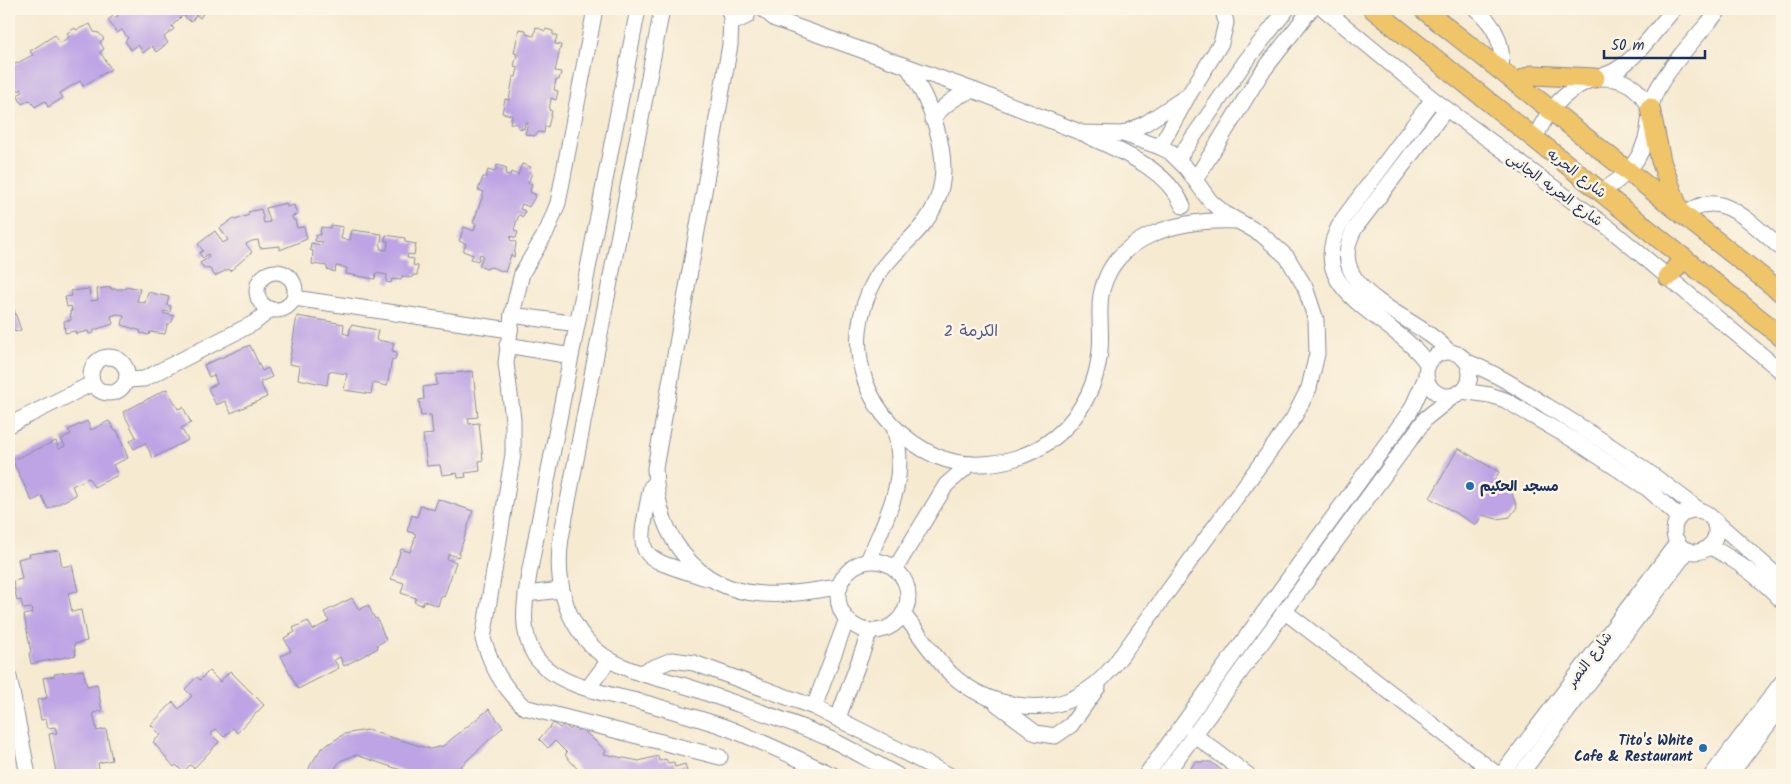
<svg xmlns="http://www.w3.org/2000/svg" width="1791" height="784" viewBox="0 0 1791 784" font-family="Kalam,'Playpen Sans Arabic',sans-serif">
	<rect width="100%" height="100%" fill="#fcf5e5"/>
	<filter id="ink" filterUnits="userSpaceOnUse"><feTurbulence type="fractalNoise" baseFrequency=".02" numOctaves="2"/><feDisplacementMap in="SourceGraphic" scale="10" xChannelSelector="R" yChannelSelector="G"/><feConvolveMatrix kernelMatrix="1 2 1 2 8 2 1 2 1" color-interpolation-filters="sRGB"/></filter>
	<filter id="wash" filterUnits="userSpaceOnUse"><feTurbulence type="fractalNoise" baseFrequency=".0096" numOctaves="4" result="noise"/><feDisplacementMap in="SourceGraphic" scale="20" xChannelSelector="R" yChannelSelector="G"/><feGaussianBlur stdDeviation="1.12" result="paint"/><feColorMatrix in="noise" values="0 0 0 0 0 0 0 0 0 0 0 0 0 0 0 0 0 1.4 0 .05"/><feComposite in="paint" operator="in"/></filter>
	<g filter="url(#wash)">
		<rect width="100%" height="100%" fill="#f6ead1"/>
		<g id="blocks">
			<g fill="#bea4e5">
				<polygon points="125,9 126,11 130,9 206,9 200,18 196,15 191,22 183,15 172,26 174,29 164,37 168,43 156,52 152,46 143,53 138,45 131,50 125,41 128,38 122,30 117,33 108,20 113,16 115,18 118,16 117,14"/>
				<polygon points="90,24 94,32 99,33 104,39 100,42 104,49 100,52 111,69 83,86 80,81 60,93 63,98 48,107 45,101 35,107 30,100 22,104 17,95 23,92 21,89 19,91 14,83 9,87 9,67 33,55 30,51 55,35 60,43 69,37 67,33 75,28 76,30"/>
				<polygon points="536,27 545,31 546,29 553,31 553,35 557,35 555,44 561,45 555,71 561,72 559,80 556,80 554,90 558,91 556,100 551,98 549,110 552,111 548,127 545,126 544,133 539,132 534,136 525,134 528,123 525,122 524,129 518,128 518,124 510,123 512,115 502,113 505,99 509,100 513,77 516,77 518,68 514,67 517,54 514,53 519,29 526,30 526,34 534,36"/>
				<polygon points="9,102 15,105 10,113 16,116 9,129"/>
				<polygon points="522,164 531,167 529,171 532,173 528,183 532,184 530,192 536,195 529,207 522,204 520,209 525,211 523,217 519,215 516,223 514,230 518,232 516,238 511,236 510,240 516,242 514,257 511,255 505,272 491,267 486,269 479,266 483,255 480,254 478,261 471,259 473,255 463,251 466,244 459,241 464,227 474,231 476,224 473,223 484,192 478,190 483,177 486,177 488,170 495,172 497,165 507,168 505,174 510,175 511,172 518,175"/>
				<polygon points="286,203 287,207 294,205 297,215 292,216 293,220 295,220 297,228 304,227 307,239 280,250 280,246 260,248 258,240 252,241 246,244 252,252 230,271 229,269 215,276 210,269 204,268 200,263 209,257 208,254 203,258 199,253 203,251 198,244 215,231 223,243 228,240 220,228 234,218 235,220 249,215 248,212 261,209 264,223 270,222 266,208"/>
				<polygon points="331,225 343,227 341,239 350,240 352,230 382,234 380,249 387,250 388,241 385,241 386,235 405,238 405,242 416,244 414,255 408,254 407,258 414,259 413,265 418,266 417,275 413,275 412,278 402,276 401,280 392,279 391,283 386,282 387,275 376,273 375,279 346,274 347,268 336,266 335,272 327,269 327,266 312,264 313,251 310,250 311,243 322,245 323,242 315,241 316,235 320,235 321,227 330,228"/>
				<polygon points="126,286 140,289 137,301 145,303 148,292 169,297 167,305 171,306 170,312 164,311 163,313 174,316 172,322 167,325 165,334 150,332 149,335 140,333 141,331 122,325 124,316 118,314 111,316 113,324 94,330 94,333 89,334 88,331 76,334 75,331 65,333 64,321 71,320 70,311 72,311 71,306 67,307 65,297 72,296 71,291 89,289 91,301 98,300 97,289 111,287 111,289 125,289"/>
				<polygon points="13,307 21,330 15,332 14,329 9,330 9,308"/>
				<polygon points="297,316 344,324 343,333 349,335 351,325 378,330 376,340 394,343 392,351 397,352 395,360 392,359 387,386 373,383 371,394 344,390 347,374 329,371 327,385 298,379 300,366 289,364"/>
				<polygon points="250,345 262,371 268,368 272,377 260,382 267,397 231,413 225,401 216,405 208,388 217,384 214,375 209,377 204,365"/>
				<polygon points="473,371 478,417 468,418 469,424 479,423 483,460 479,461 480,471 465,473 466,477 458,478 457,473 442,475 440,465 427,466 423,435 433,434 431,415 421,416 419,400 424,399 423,387 437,385 436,375"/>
				<polygon points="167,389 178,409 183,407 191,423 181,428 188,440 153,458 145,443 134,449 130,441 136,437 123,412"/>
				<polygon points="87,421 91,430 109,421 115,431 117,430 128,458 113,465 118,475 94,487 89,478 72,486 76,495 48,509 42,496 32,501 12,460 56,441 59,449 65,446 61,439 71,434 68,430"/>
				<polygon points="1458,448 1499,472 1494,481 1511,491 1517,507 1510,517 1497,519 1482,515 1476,525 1430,498"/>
				<polygon points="438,499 473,511 458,557 449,554 448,556 447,559 456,562 444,597 441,596 438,606 424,601 422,605 414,602 416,598 401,593 404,583 391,579 401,549 410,552 413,544 416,534 407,531 412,515 417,517 421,505 434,510"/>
				<polygon points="59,550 62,567 72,565 78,591 68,593 72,612 81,610 87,641 74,644 76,655 31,664 29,653 31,652 24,615 32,613 31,608 23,609 21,600 17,601 13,581 22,579 18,559 30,556 29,554"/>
				<polygon points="352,598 359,610 368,605 375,619 377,618 386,640 377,645 378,648 344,666 340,657 334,660 339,668 298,689 281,656 291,651 284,638 295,632 293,628 308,621 313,630 329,621 324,612"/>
				<polygon points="83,670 87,686 97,684 102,711 93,713 97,731 106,729 112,760 98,763 100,774 54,775 53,772 56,772 49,734 57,733 55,727 48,728 46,719 41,720 37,700 47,698 43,678 55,676 54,674"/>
				<polygon points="209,671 220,682 230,671 264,705 237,733 233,728 224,737 216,729 211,734 219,742 194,768 190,765 183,772 176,765 174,767 153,742 161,735 151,725 173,702 179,709 192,696 185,689 197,677 200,680"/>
				<polygon points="489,709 503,727 459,768 460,775 416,775 356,755 340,761 331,775 306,775 311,764 321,749 344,734 367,730 430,749 443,746"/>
				<polygon points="554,723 560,728 564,724 570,730 573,727 578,731 581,728 606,751 604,754 639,761 658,756 659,761 666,759 668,763 674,762 675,767 685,764 688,775 583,775 565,755 567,753 555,741 548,748 539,739"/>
				<polygon points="1195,762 1211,762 1228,775 1186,775"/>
			</g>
		</g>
	</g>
	<g filter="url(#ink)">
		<use href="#blocks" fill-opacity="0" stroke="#888c98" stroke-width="1"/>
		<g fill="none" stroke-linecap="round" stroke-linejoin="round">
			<defs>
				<g id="minor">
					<path d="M 595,9 L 558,203 L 547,231 L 522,273 L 512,315 L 506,363 L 513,419 L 513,454 L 483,639 C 494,671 500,683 524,707 L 720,757"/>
					<path d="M 638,9 L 529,574 C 525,601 519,631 535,656 C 556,688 615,695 649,704 C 673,711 698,718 722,726 C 760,740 796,758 833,775"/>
					<path d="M 662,9 L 561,538 C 555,580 564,621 596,650 C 625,675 666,678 701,691 C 744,707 789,720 830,739 C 853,750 875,763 897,775"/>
					<polyline points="728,9 731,16 739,20 747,16 750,9"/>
					<path d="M 763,9 L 775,19 L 973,90 L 1082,133 L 1123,134 L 1160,147 L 1170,152 L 1187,169 L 1210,201 L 1224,213 L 1261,234 L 1287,257 L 1305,287 L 1316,320 L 1317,354 L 1309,388 L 1293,419 L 1121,656 C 1111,670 1101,682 1086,691 C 1045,719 986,706 951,674 C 933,656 919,633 903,614"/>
					<polyline points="1324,9 1433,99 1609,228 1782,372"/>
					<path d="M 1476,9 C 1496,26 1504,44 1501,71"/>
					<path d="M 731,16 L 730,45 L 655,468 C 656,533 693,590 763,594 C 788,596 815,590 840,587"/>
					<path d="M 908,67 C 929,100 951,151 940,191 C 929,233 895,245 876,278 C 837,347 866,424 936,456 C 961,467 991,466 1016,458 C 1064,443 1096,399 1100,350 C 1102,331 1098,314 1101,295 C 1113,233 1182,219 1236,221"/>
					<path d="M 1600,78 C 1625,77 1639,88 1650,108"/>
					<path d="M 1446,109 L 1355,228 C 1319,293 1418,314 1449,352"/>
					<path d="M 932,119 C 945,104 956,96 973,90"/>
					<polyline points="1123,134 1146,123 1184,98"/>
					<path d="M 1088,136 C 1124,153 1165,168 1183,206"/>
					<path d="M 1535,139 C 1545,114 1562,93 1588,81 C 1597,77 1608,75 1616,70 C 1637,58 1658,27 1674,9"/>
					<polyline points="1160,147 1188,96 1221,43 1226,23 1223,9"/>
					<polyline points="1178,159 1245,62 1287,9"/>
					<polyline points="1195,180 1260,75 1311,9"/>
					<path d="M 1601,191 C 1625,179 1643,158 1648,130 C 1650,114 1650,101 1659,86 C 1675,59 1700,33 1720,9"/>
					<path d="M 1685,216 C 1719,182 1755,228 1782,249"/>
					<circle cx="276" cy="291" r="19"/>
					<polyline points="294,298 510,330"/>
					<polyline points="512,315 577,324"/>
					<polyline points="507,345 571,356"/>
					<circle cx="1448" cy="374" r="22"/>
					<circle cx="109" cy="375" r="18"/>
					<path d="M 1467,362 C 1496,373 1521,390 1547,406 C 1600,438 1651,472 1699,510"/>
					<path d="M 1428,365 C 1396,315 1297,294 1343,219 L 1433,99"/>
					<polyline points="127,380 144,379 254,323 270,310"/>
					<polyline points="1462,391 1490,395 1505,400 1577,442 1648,489 1679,517"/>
					<polyline points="9,425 93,383"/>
					<path d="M 651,487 C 636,561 635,555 706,578"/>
					<circle cx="1695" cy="531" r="21"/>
					<polyline points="1712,518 1782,580"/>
					<path d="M 1709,546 C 1738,561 1760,577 1782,601"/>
					<path d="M 868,561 C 887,515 908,482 895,431"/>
					<circle cx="873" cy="596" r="35"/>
					<polyline points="895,569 946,485 970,464"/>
					<polyline points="526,594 561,590"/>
					<polyline points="1284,611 1498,775"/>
					<polyline points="640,673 672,660 694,663 814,707 949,775"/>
					<polyline points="9,677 28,775"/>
					<polyline points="588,688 609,660"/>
					<polyline points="997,704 1036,733 1055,736 1071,725 1098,687"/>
					<polyline points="814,707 847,619"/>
					<polyline points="838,718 870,631"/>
					<polyline points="1193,734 1248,775"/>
					<polyline points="1146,775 1411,410 1426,377"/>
					<polyline points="1165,775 1426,418 1456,394"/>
					<polyline points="1501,775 1678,542"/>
					<polyline points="1520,775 1688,550"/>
					<polyline points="1712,775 1782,682"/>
					<polyline points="1730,775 1782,706"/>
				</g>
				<g id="major">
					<polyline points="1373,9 1782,337"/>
					<polyline points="1423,9 1782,293"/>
					<polyline points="1516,83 1532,75 1595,78"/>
					<polyline points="1650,108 1661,161 1679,210"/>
					<polyline points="1668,277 1684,258"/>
				</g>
			</defs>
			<use href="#minor" stroke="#888c98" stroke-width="17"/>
			<use href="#major" stroke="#888c98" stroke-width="21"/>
			<use href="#minor" stroke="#fff" stroke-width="15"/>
			<use href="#major" stroke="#f0c469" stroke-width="19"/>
		</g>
	</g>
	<g fill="#1f6fb2" stroke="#fcf5e5" stroke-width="2">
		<circle cx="1470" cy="486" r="5"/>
		<circle cx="1703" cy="748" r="5"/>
	</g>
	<g text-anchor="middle" stroke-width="5" stroke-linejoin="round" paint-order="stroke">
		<g font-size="14" fill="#1b2f5e" stroke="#fcf5e5">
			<text transform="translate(1577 173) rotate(38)" y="5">شارع الحريه</text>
			<text transform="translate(1555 189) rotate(36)" y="5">شارع الحريه الجانبى</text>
			<text transform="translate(1589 659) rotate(-53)" y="5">شارع النصر</text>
		</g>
		<g font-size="14" font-weight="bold" fill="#1b2f5e" stroke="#fcf5e5" text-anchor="start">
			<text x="1480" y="491">مسجد الحكيم</text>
			<text x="1693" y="745" text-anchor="end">Tito's White<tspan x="1693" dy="16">Cafe &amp; Restaurant</tspan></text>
		</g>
		<g font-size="16" fill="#54588d" stroke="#fcf5e5">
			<text x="971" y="336">الكرمة 2</text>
		</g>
	</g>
	<rect width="1791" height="784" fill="none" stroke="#fcf5e5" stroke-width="30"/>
	<path d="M1604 50v8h101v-8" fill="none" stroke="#1b2f5e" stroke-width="2.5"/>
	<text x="1611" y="50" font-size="15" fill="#1b2f5e" stroke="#fcf5e5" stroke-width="4" paint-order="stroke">50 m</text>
</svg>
